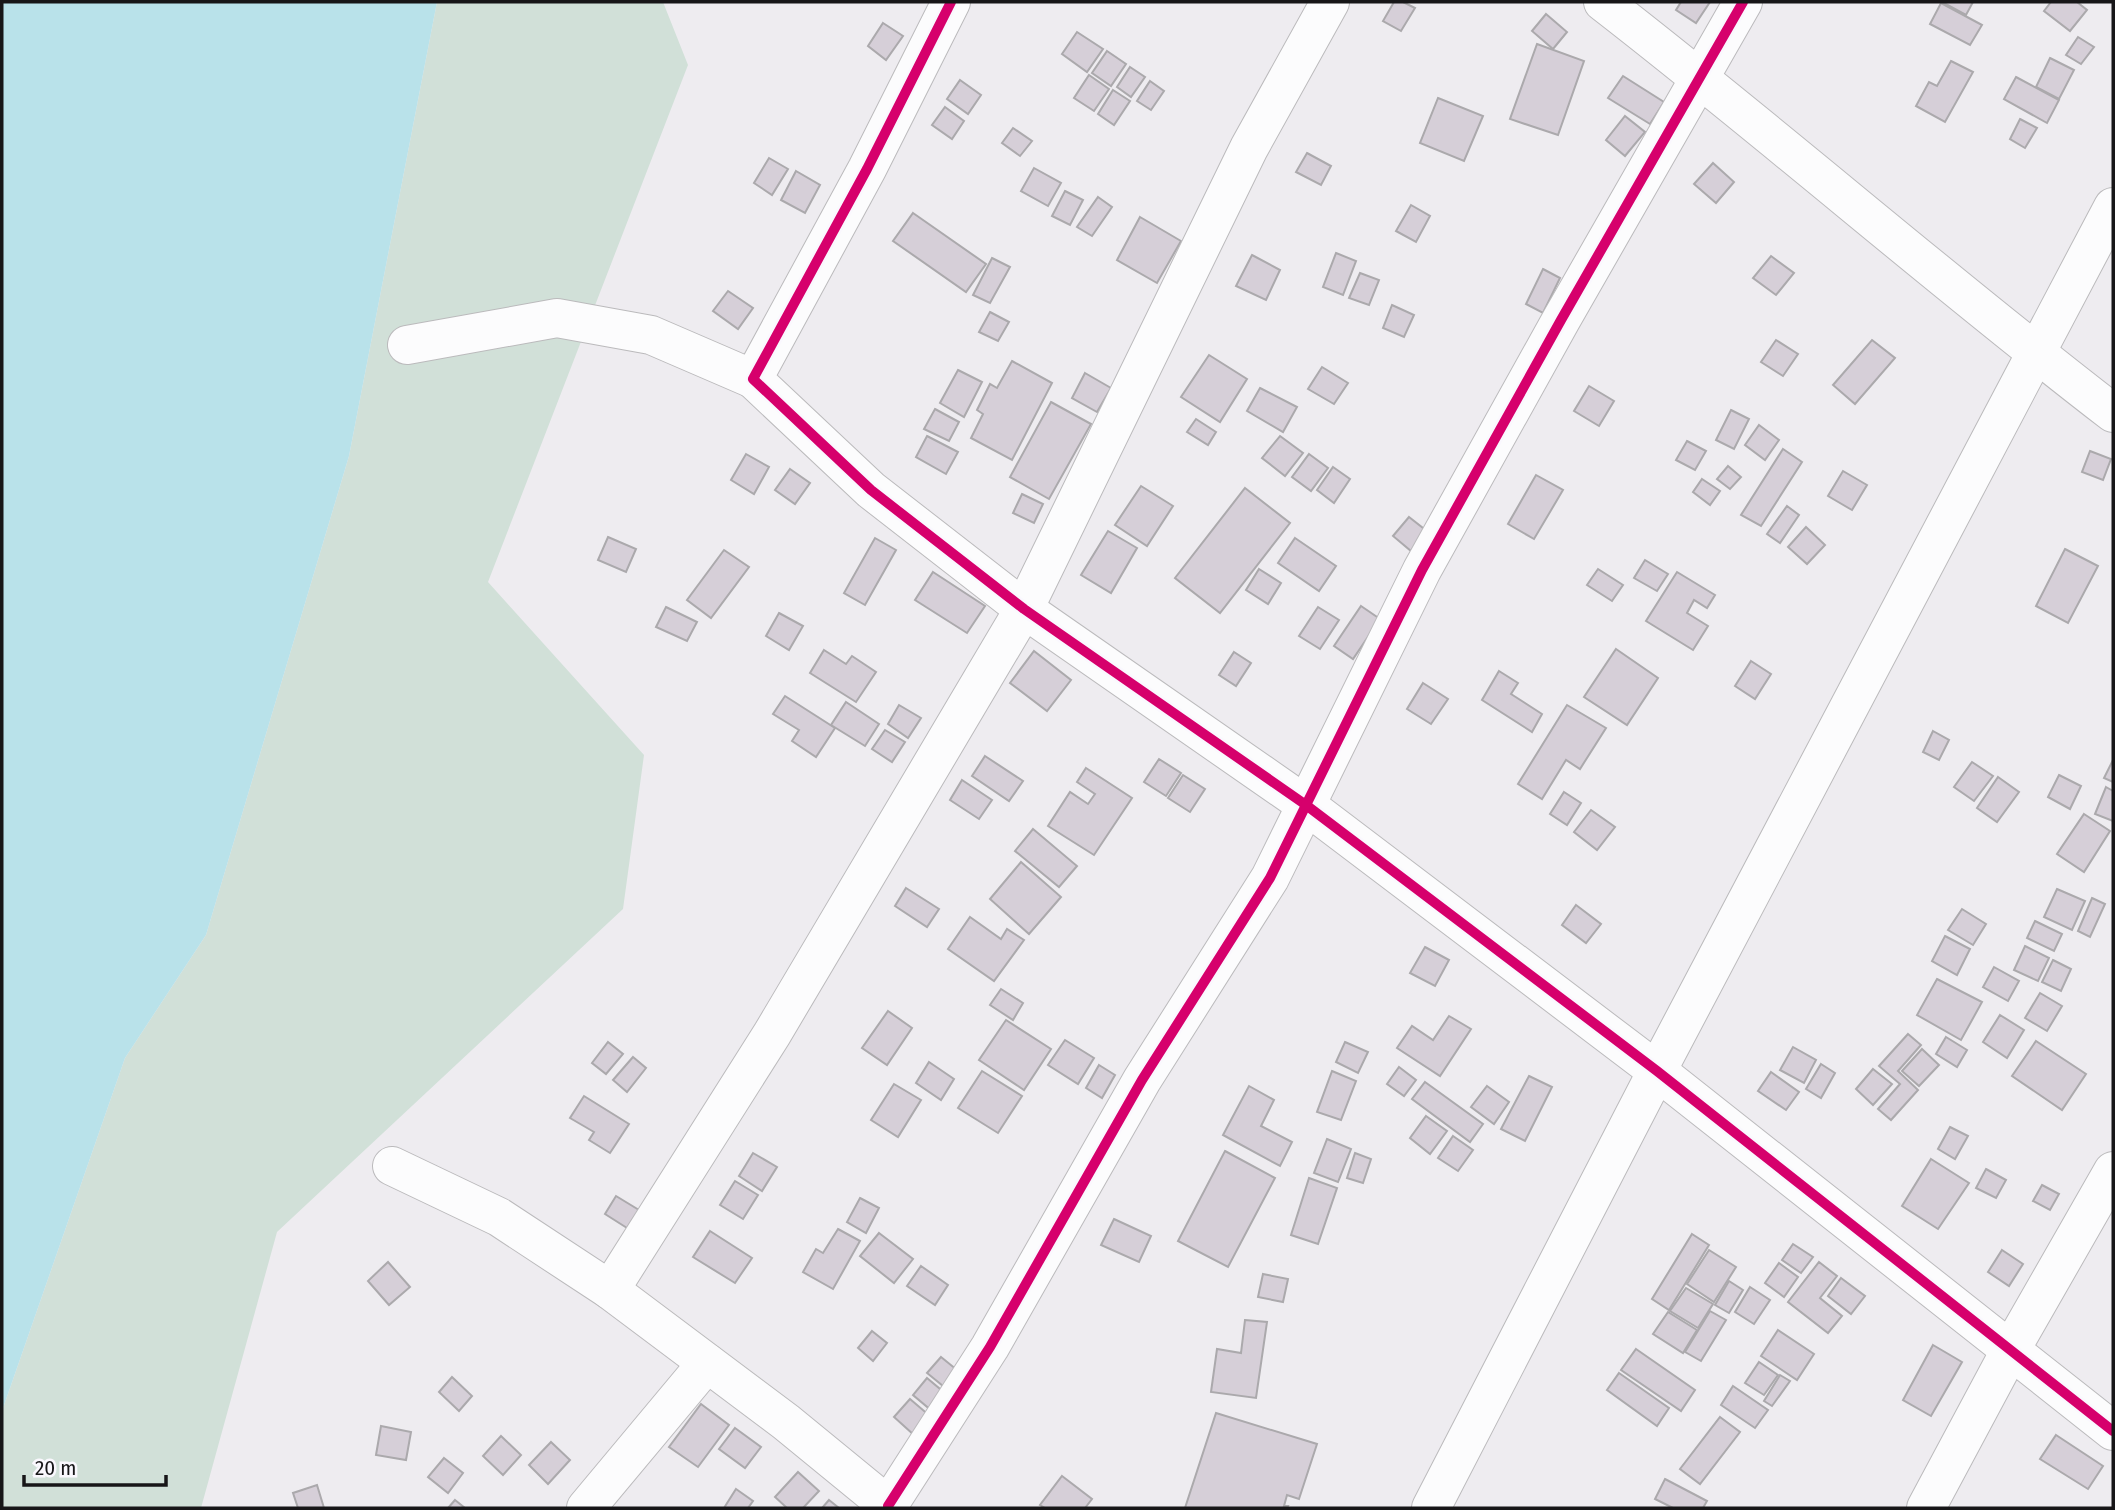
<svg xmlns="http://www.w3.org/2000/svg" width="2115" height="1510" viewBox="0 0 2115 1510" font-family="'Fira Sans Condensed',sans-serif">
	<rect width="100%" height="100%" fill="#eeecf0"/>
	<polygon fill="#d1e0d8" points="437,2 663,2 688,65 488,582 644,755 623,909 277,1232 201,1508 2,1508 2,1411 125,1058 206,935 349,456"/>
	<polygon fill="#b9e2ea" points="2,2 437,2 349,456 206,935 125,1058 2,1411"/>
	<g fill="#d6cfd8" stroke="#aba9ac" stroke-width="2">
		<polygon points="1394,2 1403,2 1415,8 1401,31 1383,21"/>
		<polygon points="1681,2 1710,2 1696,23 1676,10"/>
		<polygon points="1942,2 1973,2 1966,15"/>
		<polygon points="2051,2 2077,2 2087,10 2070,31 2044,11"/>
		<polygon points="1941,3 1982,25 1970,45 1930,24"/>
		<polygon points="1546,14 1567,32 1553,49 1532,31"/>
		<polygon points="883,23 903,36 886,60 868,46"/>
		<polygon points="1077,32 1103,49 1087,72 1062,54"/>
		<polygon points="2078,37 2094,47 2081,64 2066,55"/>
		<polygon points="1537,44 1584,61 1558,135 1510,119"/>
		<polygon points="1107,51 1126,64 1111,86 1092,73"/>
		<polygon points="2050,58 2074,70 2059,99 2036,87"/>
		<polygon points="1951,61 1973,72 1945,122 1916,106 1929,82 1937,86"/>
		<polygon points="1130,67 1145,77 1131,97 1117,87"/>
		<polygon points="1089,75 1109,89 1094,111 1074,98"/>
		<polygon points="1623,76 1664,102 1650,124 1608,98"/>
		<polygon points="2016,77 2059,100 2047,123 2004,99"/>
		<polygon points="960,80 981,95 968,114 947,99"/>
		<polygon points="1150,81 1164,91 1151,110 1137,101"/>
		<polygon points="1113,90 1130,101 1114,125 1098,114"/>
		<polygon points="1438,98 1483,116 1464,161 1420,143"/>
		<polygon points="945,107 964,121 952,139 932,125"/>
		<polygon points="1625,116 1645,132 1625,156 1606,140"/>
		<polygon points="2020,119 2037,128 2025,148 2010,139"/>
		<polygon points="1013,128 1032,141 1020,156 1002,143"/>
		<polygon points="1307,153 1331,166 1321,185 1296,172"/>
		<polygon points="769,158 788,169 772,195 754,183"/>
		<polygon points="1713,163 1734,182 1716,203 1694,184"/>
		<polygon points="1034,168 1061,183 1048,206 1021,191"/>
		<polygon points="796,171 820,185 805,213 781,200"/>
		<polygon points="1065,191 1083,200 1070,225 1052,216"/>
		<polygon points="1098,197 1112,207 1092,236 1077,227"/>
		<polygon points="1411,205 1430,216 1416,242 1396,231"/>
		<polygon points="913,213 986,264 966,292 893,241"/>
		<polygon points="1140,217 1181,241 1157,283 1117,260"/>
		<polygon points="1336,253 1356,261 1343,295 1323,287"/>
		<polygon points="1252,255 1280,270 1266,300 1236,286"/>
		<polygon points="1771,256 1794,273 1776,295 1753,278"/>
		<polygon points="992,258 1010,267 990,303 973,295"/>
		<polygon points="1543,269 1560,278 1543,313 1526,304"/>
		<polygon points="1360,273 1379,280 1369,305 1349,298"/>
		<polygon points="728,291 753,308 738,329 713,311"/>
		<polygon points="1392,305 1414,315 1404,337 1383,328"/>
		<polygon points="990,312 1009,322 998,341 979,332"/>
		<polygon points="1776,340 1798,354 1783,376 1761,362"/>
		<polygon points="1872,340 1895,358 1855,404 1833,385"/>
		<polygon points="1209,355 1247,379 1220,422 1181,397"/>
		<polygon points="1012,361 1052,383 1012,460 971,438 983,414 977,410 990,384 997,388"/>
		<polygon points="1322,367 1348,383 1334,404 1308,389"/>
		<polygon points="958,370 982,382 964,417 940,403"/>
		<polygon points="1085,373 1111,388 1097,412 1072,398"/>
		<polygon points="1589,386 1614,401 1599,426 1574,411"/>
		<polygon points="1260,388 1297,407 1283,432 1247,411"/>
		<polygon points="1051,402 1091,424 1049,499 1010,477"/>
		<polygon points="935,409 959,422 949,441 924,429"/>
		<polygon points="1731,410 1749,419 1734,449 1716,440"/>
		<polygon points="1196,419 1216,432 1208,445 1187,432"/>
		<polygon points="1759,425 1779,440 1765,460 1745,445"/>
		<polygon points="927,436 958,452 946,474 916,457"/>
		<polygon points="1280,436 1303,453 1285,476 1262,458"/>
		<polygon points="1687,441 1706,451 1695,470 1676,460"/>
		<polygon points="1783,449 1802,462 1761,526 1741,515"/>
		<polygon points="2090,451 2111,459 2103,480 2082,472"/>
		<polygon points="746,454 769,467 754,494 731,480"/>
		<polygon points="1309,454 1328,468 1311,491 1292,477"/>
		<polygon points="1728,466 1741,477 1730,489 1717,479"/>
		<polygon points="1333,467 1350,479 1334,503 1317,490"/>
		<polygon points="790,469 810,483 795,504 775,490"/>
		<polygon points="1843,471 1867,485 1852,510 1828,496"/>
		<polygon points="1536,475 1563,490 1534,539 1508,524"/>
		<polygon points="1702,479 1720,491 1710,505 1693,492"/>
		<polygon points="1141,486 1173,506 1147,546 1115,525"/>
		<polygon points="1245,488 1290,523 1220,613 1175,578"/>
		<polygon points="1022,494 1043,504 1034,523 1013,513"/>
		<polygon points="1787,506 1799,515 1780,543 1767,534"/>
		<polygon points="1409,517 1428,532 1411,551 1393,536"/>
		<polygon points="1806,527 1825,545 1807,564 1788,547"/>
		<polygon points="1108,531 1137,548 1111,593 1081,575"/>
		<polygon points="608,537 636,549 626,572 598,560"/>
		<polygon points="875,538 896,550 865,605 844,593"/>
		<polygon points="1295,538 1336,566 1319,591 1278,563"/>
		<polygon points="2065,549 2098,566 2068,623 2036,606"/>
		<polygon points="724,550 749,567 711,618 687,600"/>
		<polygon points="1645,560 1668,574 1657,591 1634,578"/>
		<polygon points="1259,569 1281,583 1268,604 1246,590"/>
		<polygon points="1598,569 1623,585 1612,601 1587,585"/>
		<polygon points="933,572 985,606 967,633 915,600"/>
		<polygon points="1677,572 1715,595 1707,608 1694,600 1687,613 1708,626 1693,650 1646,621"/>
		<polygon points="1361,606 1380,619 1353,659 1334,646"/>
		<polygon points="666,607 697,622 687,641 656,627"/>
		<polygon points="1318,607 1339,620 1320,649 1299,636"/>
		<polygon points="779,613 803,626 789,650 766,636"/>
		<polygon points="1616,649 1658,678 1627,725 1584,697"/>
		<polygon points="824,650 846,664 852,656 876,672 856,702 810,673"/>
		<polygon points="1034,651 1071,680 1047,711 1010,683"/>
		<polygon points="1234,652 1251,663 1236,686 1219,675"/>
		<polygon points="1751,661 1771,674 1755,699 1735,686"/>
		<polygon points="1499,671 1518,683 1511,694 1542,714 1532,732 1482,700"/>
		<polygon points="1423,683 1448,699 1431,724 1407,709"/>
		<polygon points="785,696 835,728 816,757 792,741 799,730 773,714"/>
		<polygon points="846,702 879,724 865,746 831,725"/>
		<polygon points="899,705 921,718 908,738 888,724"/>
		<polygon points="1567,705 1606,728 1580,769 1566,760 1542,799 1518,784"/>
		<polygon points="885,730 905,742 892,762 872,749"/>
		<polygon points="1933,731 1949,740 1939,760 1923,752"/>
		<polygon points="985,756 1023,781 1009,801 972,776"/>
		<polygon points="1159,759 1181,773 1166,796 1144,782"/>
		<polygon points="2113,760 2113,782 2104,778"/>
		<polygon points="1972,762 1993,776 1974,801 1954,787"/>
		<polygon points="1086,768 1132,798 1094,855 1048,826 1070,792 1088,804 1095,794 1077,782"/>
		<polygon points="1183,775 1205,789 1190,812 1168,798"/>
		<polygon points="2059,775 2081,786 2070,809 2048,797"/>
		<polygon points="1998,777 2019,792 1997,822 1977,808"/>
		<polygon points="962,780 992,800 979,819 950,800"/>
		<polygon points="2106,787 2113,791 2113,821 2095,814"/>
		<polygon points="1564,792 1581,803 1567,825 1550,814"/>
		<polygon points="1591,810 1615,827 1597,850 1574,832"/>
		<polygon points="2084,814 2110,831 2084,872 2057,854"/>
		<polygon points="1033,829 1077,866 1059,887 1015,851"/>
		<polygon points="1021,862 1061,897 1029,934 990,899"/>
		<polygon points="906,888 939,909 927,927 895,906"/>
		<polygon points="2057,889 2085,901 2072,930 2044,917"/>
		<polygon points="2092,898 2105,904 2090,937 2078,931"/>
		<polygon points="1576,905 1601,924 1586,943 1562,925"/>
		<polygon points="1962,909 1986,924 1973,945 1948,930"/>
		<polygon points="970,917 1001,939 1007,929 1024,940 994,981 948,949"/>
		<polygon points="2035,921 2062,934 2054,951 2027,938"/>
		<polygon points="1945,936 1970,949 1957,975 1932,961"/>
		<polygon points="2025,946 2049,958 2038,981 2014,970"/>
		<polygon points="1425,947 1449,960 1435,986 1410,973"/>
		<polygon points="2053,960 2071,969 2061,991 2042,982"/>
		<polygon points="1994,967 2019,981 2008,1001 1983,987"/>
		<polygon points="1937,979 1982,1002 1961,1040 1917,1015"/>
		<polygon points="1001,989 1023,1003 1013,1020 990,1005"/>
		<polygon points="2040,993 2062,1006 2047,1031 2025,1018"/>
		<polygon points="888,1011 912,1028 887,1065 862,1048"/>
		<polygon points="2000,1015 2024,1030 2007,1058 1983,1042"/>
		<polygon points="1449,1016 1471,1029 1440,1076 1397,1048 1412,1026 1433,1040"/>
		<polygon points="1006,1020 1051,1049 1024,1090 979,1060"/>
		<polygon points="1908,1034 1921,1045 1898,1071 1918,1090 1891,1120 1878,1109 1900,1084 1879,1066"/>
		<polygon points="1946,1037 1967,1050 1957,1067 1936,1054"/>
		<polygon points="1065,1040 1094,1058 1078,1084 1048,1065"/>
		<polygon points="2036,1041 2086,1074 2062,1110 2012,1076"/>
		<polygon points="608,1042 623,1054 606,1074 592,1063"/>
		<polygon points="1345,1042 1368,1052 1358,1073 1336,1062"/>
		<polygon points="1793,1047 1816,1060 1804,1083 1780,1070"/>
		<polygon points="1922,1049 1939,1065 1919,1086 1902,1071"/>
		<polygon points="633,1057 646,1068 627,1092 613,1080"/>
		<polygon points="929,1062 954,1079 941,1100 916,1083"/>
		<polygon points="1821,1064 1835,1073 1821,1098 1806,1089"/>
		<polygon points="1099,1065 1115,1075 1102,1098 1086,1088"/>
		<polygon points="1399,1067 1416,1080 1404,1096 1387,1084"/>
		<polygon points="1873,1069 1892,1084 1873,1105 1856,1089"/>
		<polygon points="982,1071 1022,1096 998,1133 958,1108"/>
		<polygon points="1332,1071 1356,1081 1341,1120 1317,1112"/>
		<polygon points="1771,1072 1799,1092 1786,1110 1758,1091"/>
		<polygon points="1529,1076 1552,1087 1525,1141 1501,1129"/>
		<polygon points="1425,1082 1483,1124 1470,1142 1412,1099"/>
		<polygon points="894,1084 921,1100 898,1137 871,1120"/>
		<polygon points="1249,1086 1274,1100 1261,1126 1292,1142 1280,1166 1223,1135"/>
		<polygon points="1487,1086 1509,1102 1494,1124 1471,1107"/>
		<polygon points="584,1096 629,1124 610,1153 589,1140 594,1132 570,1118"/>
		<polygon points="1426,1116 1447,1131 1430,1154 1410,1138"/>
		<polygon points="1950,1127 1968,1136 1955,1159 1938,1149"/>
		<polygon points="1453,1136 1473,1150 1458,1171 1438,1158"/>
		<polygon points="1327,1139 1351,1149 1338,1182 1314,1173"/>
		<polygon points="1225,1151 1275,1178 1228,1267 1178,1241"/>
		<polygon points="753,1153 777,1167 762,1191 739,1176"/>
		<polygon points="1355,1153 1371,1159 1363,1183 1347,1178"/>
		<polygon points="1931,1159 1969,1183 1938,1229 1902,1206"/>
		<polygon points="1986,1169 2006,1180 1996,1198 1976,1188"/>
		<polygon points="1309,1178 1337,1188 1318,1244 1291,1235"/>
		<polygon points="735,1181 758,1195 743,1219 720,1205"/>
		<polygon points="2042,1185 2059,1194 2050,1210 2033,1201"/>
		<polygon points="616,1196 639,1210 627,1228 605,1214"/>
		<polygon points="860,1198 879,1208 866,1233 847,1222"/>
		<polygon points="1114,1219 1151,1236 1139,1262 1101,1245"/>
		<polygon points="838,1229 860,1241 833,1289 803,1272 816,1249 823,1253"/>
		<polygon points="710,1231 752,1258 735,1283 693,1257"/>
		<polygon points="879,1233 913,1259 894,1283 860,1256"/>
		<polygon points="1692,1234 1709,1245 1669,1310 1652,1299"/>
		<polygon points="1793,1244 1813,1257 1801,1273 1782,1260"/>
		<polygon points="1709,1250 1736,1267 1714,1302 1687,1284"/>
		<polygon points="2002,1250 2023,1264 2009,1286 1988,1272"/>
		<polygon points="388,1262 410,1287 389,1305 368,1281"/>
		<polygon points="1819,1262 1837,1276 1820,1298 1842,1316 1828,1333 1788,1302"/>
		<polygon points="1779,1263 1798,1277 1784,1297 1765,1283"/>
		<polygon points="921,1266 948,1285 935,1305 907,1286"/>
		<polygon points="1263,1274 1288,1279 1283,1302 1258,1297"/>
		<polygon points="1841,1278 1865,1296 1851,1314 1828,1296"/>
		<polygon points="1729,1281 1743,1290 1729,1313 1715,1305"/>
		<polygon points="1750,1287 1770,1300 1754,1324 1735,1312"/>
		<polygon points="1686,1288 1713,1304 1698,1328 1670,1311"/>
		<polygon points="1710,1311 1726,1320 1701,1361 1685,1352"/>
		<polygon points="1668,1312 1697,1330 1683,1353 1653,1334"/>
		<polygon points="1245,1320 1267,1322 1256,1398 1211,1392 1217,1349 1241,1353"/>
		<polygon points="1778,1330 1814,1354 1797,1380 1761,1356"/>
		<polygon points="872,1331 887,1343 873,1361 858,1348"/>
		<polygon points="1933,1345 1962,1362 1931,1416 1903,1400"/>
		<polygon points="1636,1349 1695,1390 1681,1411 1621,1370"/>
		<polygon points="941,1357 962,1374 948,1390 927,1373"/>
		<polygon points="1759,1362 1778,1375 1764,1395 1745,1383"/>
		<polygon points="1619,1373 1669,1408 1657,1426 1607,1390"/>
		<polygon points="1780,1375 1790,1381 1772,1406 1764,1401"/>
		<polygon points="452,1377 472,1396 459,1411 439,1392"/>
		<polygon points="927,1378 946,1394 932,1411 913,1395"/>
		<polygon points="1733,1386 1768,1410 1755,1428 1721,1405"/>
		<polygon points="910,1399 930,1416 914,1435 894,1417"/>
		<polygon points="701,1404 729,1425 698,1467 669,1447"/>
		<polygon points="1216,1413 1317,1444 1299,1499 1287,1495 1284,1506 1288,1506 1287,1508 1185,1508"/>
		<polygon points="1720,1417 1740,1432 1700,1484 1680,1469"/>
		<polygon points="381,1426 411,1432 406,1460 376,1455"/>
		<polygon points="735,1428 761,1447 745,1468 719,1449"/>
		<polygon points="2056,1435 2103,1466 2088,1489 2040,1459"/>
		<polygon points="501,1436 521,1455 503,1475 483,1456"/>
		<polygon points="551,1442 570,1460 548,1484 529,1465"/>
		<polygon points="444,1458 463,1473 448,1493 428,1477"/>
		<polygon points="798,1472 819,1491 803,1508 787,1508 775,1497"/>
		<polygon points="1062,1476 1092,1499 1085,1508 1045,1508 1040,1505"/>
		<polygon points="1665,1479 1707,1501 1703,1508 1673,1508 1655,1499"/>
		<polygon points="317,1485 324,1508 298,1508 293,1493"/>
		<polygon points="736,1489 753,1501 748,1508 724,1508"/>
		<polygon points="455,1500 465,1508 448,1508"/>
		<polygon points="829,1500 839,1508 822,1508"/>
	</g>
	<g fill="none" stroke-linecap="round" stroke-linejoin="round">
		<defs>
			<g id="minor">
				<polyline points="951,2 867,169 753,379 871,490 1024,609 1306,805 1657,1071 2113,1431"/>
				<path d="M 1603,2 C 1776,136 1940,280 2113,413"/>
				<polyline points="407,345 557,318 651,335 753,379"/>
				<polyline points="392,1166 499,1217 610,1290 786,1422 891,1508"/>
				<polyline points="610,1290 772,1034 1024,609 1249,148 1330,2"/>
				<polyline points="888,1506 990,1347 1142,1080 1270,878 1422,570 1561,320 1743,2"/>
				<polyline points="586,1508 707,1363"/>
				<polyline points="1926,1508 2010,1351 2113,1171"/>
			</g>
			<polyline id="secondary" points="1431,1508 1657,1071 2113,207"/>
		</defs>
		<use href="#minor" stroke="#bbbabc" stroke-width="40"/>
		<use href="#secondary" stroke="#bbbabc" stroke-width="40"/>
		<use href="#minor" stroke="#fcfcfd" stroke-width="38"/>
		<use href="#secondary" stroke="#fcfcfd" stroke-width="38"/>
		<defs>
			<g id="cycleway">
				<polyline points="951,2 867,169 753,379 871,490 1024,609 1306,805 1657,1071 2113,1431"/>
				<polyline points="888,1506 990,1347 1142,1080 1270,878 1422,570 1561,320 1743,2"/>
			</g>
		</defs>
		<use href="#cycleway" stroke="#faf8fe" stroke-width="15"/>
		<use href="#cycleway" stroke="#d6006c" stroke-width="10"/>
	</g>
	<rect width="2115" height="1510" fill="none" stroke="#171618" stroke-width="7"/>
	<path d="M24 1475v10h142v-10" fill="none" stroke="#171618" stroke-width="3.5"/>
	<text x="35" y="1475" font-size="21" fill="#171618" stroke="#faf8fe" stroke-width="5" paint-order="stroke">20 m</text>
</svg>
